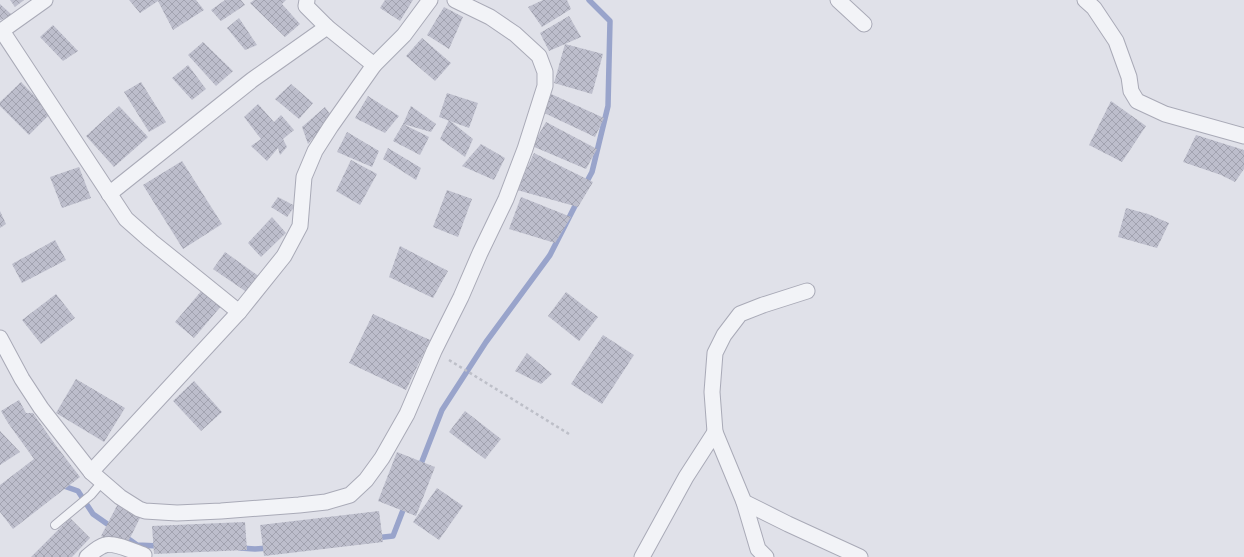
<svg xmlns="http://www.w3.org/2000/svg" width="1244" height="557" viewBox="0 0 1244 557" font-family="'Open Sans',sans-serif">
	<defs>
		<pattern id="building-cross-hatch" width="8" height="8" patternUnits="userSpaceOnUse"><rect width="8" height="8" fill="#bdbecc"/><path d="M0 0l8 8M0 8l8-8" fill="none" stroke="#a2a3b0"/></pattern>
	</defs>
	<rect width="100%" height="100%" fill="#e0e1e9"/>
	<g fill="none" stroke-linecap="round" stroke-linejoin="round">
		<g stroke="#99a4cb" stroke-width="5.5">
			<polyline points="585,185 592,172 608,106 610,21 589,0"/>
			<polyline points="419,469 442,410 486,342 550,255 578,200"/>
			<polyline points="61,485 78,491 93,514 113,528"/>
			<polyline points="123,535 137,545 159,546"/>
			<polyline points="375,538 393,536 405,505"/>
			<polyline points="240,548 255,549 269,548"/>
		</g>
	</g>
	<g fill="url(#building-cross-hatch)">
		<polygon points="10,0 24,0 15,7"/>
		<polygon points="129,0 196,0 204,10 173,30 158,1 140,13"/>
		<polygon points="225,0 241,0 245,5 221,21 211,10"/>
		<polygon points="254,0 286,0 282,4 300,24 285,37 250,3"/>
		<polygon points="385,0 413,0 400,21 380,8"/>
		<polygon points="543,0 567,0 571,9 542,27 528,7"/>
		<polygon points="0,4 12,15 1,20 0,20"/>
		<polygon points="444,7 463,17 449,49 427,35"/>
		<polygon points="569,16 581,37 549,51 540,33"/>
		<polygon points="239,18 257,45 245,50 227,28"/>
		<polygon points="53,25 78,51 63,61 40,37"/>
		<polygon points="422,38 451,63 435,81 406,56"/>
		<polygon points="203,42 233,71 216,86 188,55"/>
		<polygon points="565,44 603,54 592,94 554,83"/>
		<polygon points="188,65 206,89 192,100 172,78"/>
		<polygon points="21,82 51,113 29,135 0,106 0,102"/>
		<polygon points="141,82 166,122 149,132 124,92"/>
		<polygon points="291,84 313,103 299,119 275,99"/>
		<polygon points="447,93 478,103 469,128 439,117"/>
		<polygon points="549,93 604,118 595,137 540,111"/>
		<polygon points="368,96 399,116 385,133 355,118"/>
		<polygon points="1111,101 1146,126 1122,162 1089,145"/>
		<polygon points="258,104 274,122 281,115 294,130 283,139 287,147 280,155 278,148 267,161 251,146 261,139 244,117"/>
		<polygon points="119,106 148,137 114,167 86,136"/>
		<polygon points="411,106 436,124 431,132 403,124"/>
		<polygon points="325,107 332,117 308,144 302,127"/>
		<polygon points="449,120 473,139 465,157 440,139"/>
		<polygon points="546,122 597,149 586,169 532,146"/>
		<polygon points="403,124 429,137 420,155 393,141"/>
		<polygon points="347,132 379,151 372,167 337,152"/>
		<polygon points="1196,135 1244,150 1244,169 1235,182 1221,175 1183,162"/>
		<polygon points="481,144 505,158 494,180 462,166"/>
		<polygon points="388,148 421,168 416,180 383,159"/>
		<polygon points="534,153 593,182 578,207 517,190"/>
		<polygon points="351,160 377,174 360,205 336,191"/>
		<polygon points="182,161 222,224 183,249 143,185"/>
		<polygon points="79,167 91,198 62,208 50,177"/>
		<polygon points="447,190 472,199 458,237 433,227"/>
		<polygon points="278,197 295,206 287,217 271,207"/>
		<polygon points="521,197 571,217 555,243 509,229"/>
		<polygon points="1126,208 1148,214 1169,223 1157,248 1118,237"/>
		<polygon points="0,211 6,224 0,228"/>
		<polygon points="272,217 286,233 261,257 248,243"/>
		<polygon points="55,240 66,260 22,283 12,264"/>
		<polygon points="400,246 448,271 433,298 389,277"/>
		<polygon points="225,252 260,277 248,293 213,269"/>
		<polygon points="203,289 222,305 194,338 175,322"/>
		<polygon points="566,292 598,317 579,341 548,316"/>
		<polygon points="56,294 75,318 41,344 22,320"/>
		<polygon points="373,314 430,340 406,390 349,363"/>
		<polygon points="603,335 634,355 602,404 571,384"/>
		<polygon points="527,353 552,374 541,384 515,371"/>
		<polygon points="76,379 125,408 104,442 56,413"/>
		<polygon points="194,381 222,412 201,431 173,401"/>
		<polygon points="19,400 26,413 33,413 54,443 80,477 13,529 0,512 0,485 34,459 8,423 1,411"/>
		<polygon points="465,411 501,439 485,459 449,432"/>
		<polygon points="0,431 20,452 0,465"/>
		<polygon points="397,452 435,467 416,516 378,501"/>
		<polygon points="437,488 463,506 439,540 413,522"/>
		<polygon points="120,500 143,512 125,548 101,536"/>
		<polygon points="379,511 383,542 264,556 260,525"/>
		<polygon points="70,518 90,538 72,557 31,557"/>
		<polygon points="245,522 247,550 154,554 152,526"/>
	</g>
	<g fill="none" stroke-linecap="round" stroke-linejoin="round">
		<defs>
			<polyline id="lane" points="55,525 91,495 102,482"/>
			<g id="street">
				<polyline points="307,0 306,6 327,27 374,65"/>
				<polyline points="838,0 864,24"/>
				<polyline points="1085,0 1094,8 1116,41 1129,77 1131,91 1137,101 1165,114 1244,136"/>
				<polyline points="2,31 126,219 151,241 239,312"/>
				<polyline points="0,32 45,0"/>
				<polyline points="109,194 252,80 327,27"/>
				<polyline points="0,338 22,379 41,408 91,472 120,497 139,509 145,511 177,513 221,511 299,505 326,502 350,495 366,480 382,458 407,414 434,351 461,297 480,253 506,199 525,149 545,86 545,72 539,56 515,34 490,17 455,0"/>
				<polyline points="715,432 712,392 715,353 724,335 740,314 763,305 807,291"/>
				<polyline points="91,472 239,312 284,256 300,226 304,177 315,151 331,126 374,65 404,35 430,0"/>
				<polyline points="744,502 758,549 766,557"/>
				<path d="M 87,557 C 92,553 98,547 105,545 C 114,542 135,552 144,555"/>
				<polyline points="642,557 686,477 715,432 744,502 788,524 860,557"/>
			</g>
		</defs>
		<use href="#lane" stroke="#a9aab7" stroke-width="10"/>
		<use href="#street" stroke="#a9aab7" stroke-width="17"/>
		<polyline stroke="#bdbfc8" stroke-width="2.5" stroke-dasharray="3 3" stroke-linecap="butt" points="449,360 569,434"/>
		<use href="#lane" stroke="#f2f3f7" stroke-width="8"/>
		<use href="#street" stroke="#f2f3f7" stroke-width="15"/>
	</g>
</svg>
